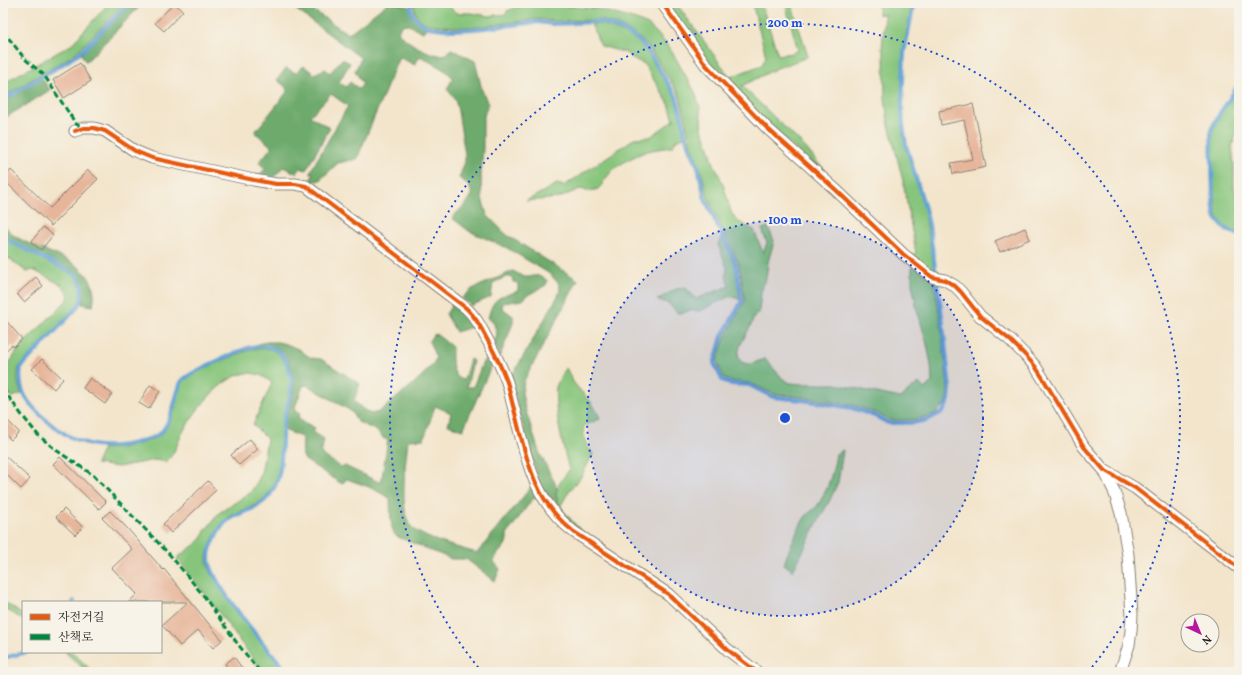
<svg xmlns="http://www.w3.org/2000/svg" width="1242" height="675" viewBox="0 0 1242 675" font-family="Vollkorn,'Noto Serif KR',serif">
	<rect width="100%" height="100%" fill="#f7f3e8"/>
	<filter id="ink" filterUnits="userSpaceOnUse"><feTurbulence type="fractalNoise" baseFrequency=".025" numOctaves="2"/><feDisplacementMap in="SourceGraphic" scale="8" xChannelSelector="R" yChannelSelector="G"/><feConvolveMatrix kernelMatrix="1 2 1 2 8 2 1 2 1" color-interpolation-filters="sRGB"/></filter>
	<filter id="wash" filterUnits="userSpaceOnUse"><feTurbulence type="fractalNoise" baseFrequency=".012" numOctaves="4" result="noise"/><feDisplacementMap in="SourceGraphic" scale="16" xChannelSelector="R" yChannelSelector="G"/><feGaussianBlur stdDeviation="0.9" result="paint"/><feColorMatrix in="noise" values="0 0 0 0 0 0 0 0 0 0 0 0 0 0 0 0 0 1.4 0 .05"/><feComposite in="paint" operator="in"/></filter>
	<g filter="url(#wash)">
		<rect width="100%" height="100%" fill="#f3e5cc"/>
		<g fill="#87c57c" stroke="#52704c">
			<polygon points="109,3 125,3 82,47 70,57 3,97 3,83 71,45"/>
			<path d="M 416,3 L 449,3 L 451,8 L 456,13 L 471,13 L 489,16 L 506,14 L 507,11 L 528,3 L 598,9 L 636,20 L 648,25 L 656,32 L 671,50 L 695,92 L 700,108 L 702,129 L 708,144 L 714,164 L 723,184 L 731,212 L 737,221 L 754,230 L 763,253 L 767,243 L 762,229 L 768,227 L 774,241 L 768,262 L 766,278 L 761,292 L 759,312 C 753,316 753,321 750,327 C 746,335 730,358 744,363 C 751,366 759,360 765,359 L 783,379 L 790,383 L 801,384 L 836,384 L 900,398 L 919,383 L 924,389 L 932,382 L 931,364 L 926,340 L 917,310 L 912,284 L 912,265 L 935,281 L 934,284 L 940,317 L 948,389 L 947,399 L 944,405 L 936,413 L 926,417 L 913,420 L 889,420 L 876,413 L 852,405 L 801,397 L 774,394 L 750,383 L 730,381 L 724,378 L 717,362 L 719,355 L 725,337 L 745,301 L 739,264 L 708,198 L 700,167 L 688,136 L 686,120 L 679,94 L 648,46 L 638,37 L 622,27 L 602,20 L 554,21 L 538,19 L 476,27 L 453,27 L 427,24 L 420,20 L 415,13 L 414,7 Z"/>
			<polygon points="665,3 676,3 730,77 762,65 766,56 752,3 761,3 778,55 792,53 798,50 785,3 791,3 808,56 805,58 777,68 742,86 805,147 836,185 784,139 718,73"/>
			<polygon points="879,3 912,3 903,53 901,109 902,125 905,145 924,208 935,275 911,256 916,253 903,181 888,121 885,98 884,53 882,48 885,15 878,14"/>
			<path d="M 591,24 L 601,24 L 620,31 L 636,40 L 645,49 L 675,96 L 682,121 L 684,137 L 676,140 L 673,146 C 666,148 659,149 652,150 C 641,152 618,164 611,172 C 606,177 603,184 598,189 L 591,191 L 580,189 L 559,198 L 526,201 L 557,184 L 564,186 L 635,138 L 650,137 L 674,120 L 669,104 L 643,63 L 635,60 L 626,53 L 601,46 Z"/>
			<path d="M 1239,85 L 1239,126 L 1232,146 L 1234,164 L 1234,185 L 1235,195 L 1239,201 L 1239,234 C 1230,230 1223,227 1218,218 C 1214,212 1210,138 1213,130 C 1216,116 1231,98 1239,85 Z"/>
			<path d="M 722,236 L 735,265 L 740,300 L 734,297 L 728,297 L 700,311 C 689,309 687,313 677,313 L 668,303 L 657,300 L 676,289 L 686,288 L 696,299 L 729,286 L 726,276 L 727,268 L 718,244 Z"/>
			<path d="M 3,238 L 12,244 L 76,276 C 81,286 84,296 77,306 L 19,367 C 17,377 17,384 22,394 L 12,397 L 3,384 L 3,371 L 13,358 L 18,349 L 67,300 L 69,295 L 62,285 L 33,270 L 27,272 L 3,254 Z"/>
			<path d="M 252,349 C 258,349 264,348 270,349 C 275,350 279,354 282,358 C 300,379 284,406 282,430 C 279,454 284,472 268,494 C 256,510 236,509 225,521 C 219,526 215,534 212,541 C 210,547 207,553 207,559 C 207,570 216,579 221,588 C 241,618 263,645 286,672 L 263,672 C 234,634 207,595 177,558 L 201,540 L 205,531 L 219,513 L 250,493 L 259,479 L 262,469 L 267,439 L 253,425 L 272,383 C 267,379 262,375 256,374 C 228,366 196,410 184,430 C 178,441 175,454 166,462 L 155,460 L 118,467 L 96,464 L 103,448 C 118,450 145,444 159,436 C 165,432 171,421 173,413 C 176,406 179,387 183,382 C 191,372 239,354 252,349 Z"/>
			<path d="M 566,368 C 569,373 571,379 574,383 C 583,395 595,403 600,419 L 584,425 C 582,436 586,445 593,454 L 581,477 L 569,491 L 560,507 C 551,490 560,483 569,470 C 564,450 553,407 556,387 C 558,380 562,374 566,368 Z"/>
			<path d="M 843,450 L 838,482 L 830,500 L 816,525 L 793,571 L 784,564 C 790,548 796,530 806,516 C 809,512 814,510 817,506 C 827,493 834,470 836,454 Z"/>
			<polygon points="3,601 23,615 23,620 9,611 4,610"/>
			<polygon points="65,652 72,652 93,672 87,672"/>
		</g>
		<g fill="#6daa6c" stroke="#446344" fill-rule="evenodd">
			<polygon points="131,3 143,3 86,62 81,54"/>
			<path d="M 295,3 L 308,3 L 313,10 L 348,34 L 388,3 L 396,3 L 410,7 C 411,18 417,23 426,28 L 423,32 L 407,24 L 402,25 L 398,31 C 403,41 427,53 438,55 C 441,55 444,55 447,54 L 451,49 L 475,61 L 482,90 L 488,104 L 483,119 L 483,148 L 481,177 L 482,198 L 487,215 L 507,235 L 578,280 L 524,381 L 522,393 L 525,408 L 539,452 L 557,487 L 556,495 L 558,502 L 564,512 L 584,534 L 560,516 L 539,483 L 510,379 L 558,296 L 560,288 L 559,284 L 550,274 L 507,248 L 469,231 L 452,218 C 465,203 484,194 459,178 L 465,162 L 465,155 L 458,111 L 455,99 L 447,89 L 453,78 L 446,71 L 420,56 L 415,65 L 399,57 L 357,159 L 338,163 L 320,180 L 309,183 L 313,174 L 310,172 L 348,106 L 331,94 L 310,116 L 330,128 L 306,170 L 300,168 L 296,173 L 283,167 L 271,180 L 258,176 L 265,169 L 259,162 L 272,147 L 255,132 L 287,92 L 286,87 L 277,80 L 286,68 L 296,73 L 304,66 L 314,74 L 325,69 L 330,73 L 342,59 L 350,63 L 339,82 L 346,87 L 350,82 L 359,89 L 363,84 L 355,71 L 361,58 L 294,8 Z"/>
			<polygon points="42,78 50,90 3,119 3,101"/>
			<path d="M 3,223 C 6,226 8,230 11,233 C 38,255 103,257 93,306 L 82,304 C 85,292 83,285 78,274 L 13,242 L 3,234 Z"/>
			<path d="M 513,271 C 516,272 519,275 522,276 C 530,280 539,270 547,281 L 546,285 L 528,295 L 523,300 L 503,303 L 502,308 L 513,316 L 513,323 L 500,356 L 494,343 L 497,334 L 493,321 L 488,319 C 492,298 499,297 518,291 L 518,283 L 513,282 L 512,277 L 506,277 L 493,283 L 491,297 L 471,306 L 462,298 L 472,289 Z"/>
			<polygon points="454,302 461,308 475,326 456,332 446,314"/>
			<path d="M 436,334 L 452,347 C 452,358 450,377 464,380 L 470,359 L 473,361 L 467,387 L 473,387 L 483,362 L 490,357 L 493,362 L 463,430 L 448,425 L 451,413 L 435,406 L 424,439 L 408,440 C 406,459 399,510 410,525 C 420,539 461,548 477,553 L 532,486 L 537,496 L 531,501 L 507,534 C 509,549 497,549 494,562 L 500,569 L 495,581 L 466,559 L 451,559 L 396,536 C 389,529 391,508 390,498 L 369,487 L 347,479 L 342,484 L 305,460 L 302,454 L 303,439 L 301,437 L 284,430 C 285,417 290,405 293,393 C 296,378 288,349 271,346 C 265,345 258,346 252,346 L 265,342 L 278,342 L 286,344 L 298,349 L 311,358 L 321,359 L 360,384 L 354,401 L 363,409 L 371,414 L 379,412 C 391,402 432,371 436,358 L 429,341 L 432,336 ZM 307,385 L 351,411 L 358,422 L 377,431 L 384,439 L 388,439 L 381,483 L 345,466 L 341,467 L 321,454 L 324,439 L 313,433 L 315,428 L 298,419 L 300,413 L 294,410 L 303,386 Z"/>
		</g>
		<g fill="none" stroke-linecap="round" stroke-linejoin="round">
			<g stroke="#63a3d6" stroke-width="4">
				<polyline points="413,3 411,7 412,14 419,22 427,27 453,30 476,29 538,22 553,24 601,22 621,29 637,39 646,48 676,96 683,121 685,136 698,167 705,199 736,264 742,301 722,336 717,354 714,363 722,380 730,384 749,385 773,397 801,400 852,408 875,416 888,423 913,423 927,420 943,412 949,400 950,389 942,316 937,283"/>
				<polyline points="914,3 904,53 902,109 903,125 906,145 925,208 929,225 936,274"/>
				<polyline points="1239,83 1229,100 1220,113 1211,130 1213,201 1215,217 1224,228 1239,235"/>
				<polyline points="3,100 71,59 84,49 129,3"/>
				<path d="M 3,236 L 13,243 L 77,275 C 84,288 84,298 75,310 L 21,367 C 17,392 29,405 46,420 C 74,445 103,452 138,442 C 144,440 154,438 159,434 C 170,425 174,404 178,391 C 179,388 180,383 182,381 C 187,373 241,350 251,347 C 257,346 268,346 273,348 C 280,351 285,358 287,364 C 298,390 286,401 283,425 C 280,449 285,475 269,496 C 257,511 242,511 228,520 C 221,525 217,534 214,541 C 211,546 209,552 209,558 C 209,582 270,652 288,672"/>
				<polyline points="73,602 74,601"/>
				<polyline points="3,658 28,652"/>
			</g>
		</g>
		<g id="blocks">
			<g fill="#e7b59a">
				<polygon points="174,3 183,11 164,31 155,23"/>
				<polygon points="80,63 91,81 64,98 53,80"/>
				<polygon points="973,104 986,167 953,174 951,163 973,159 964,120 941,125 939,111"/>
				<polygon points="11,170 50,208 88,170 98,179 51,226 3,179"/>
				<polygon points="43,227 53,235 41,250 31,242"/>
				<polygon points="1025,228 1030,239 1000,252 995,241"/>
				<polygon points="36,277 43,286 24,302 17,294"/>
				<polygon points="3,317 22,339 14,347 12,345 3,353"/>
				<polygon points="42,359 63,379 54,389 32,369"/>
				<polygon points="90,378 112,394 105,404 83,388"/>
				<polygon points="150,385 160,391 149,409 139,403"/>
				<polygon points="3,416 19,432 11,440 3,432"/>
				<polygon points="250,439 258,449 239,465 231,455"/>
				<polygon points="3,454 30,479 21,489 3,471"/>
				<polygon points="60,457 106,502 99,509 53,464"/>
				<polygon points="208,481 216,490 171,533 163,524"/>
				<polygon points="64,509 83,527 75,535 56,517"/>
				<polygon points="110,511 128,529 163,570 164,569 222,640 213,648 198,630 180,646 162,625 188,602 129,602 137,594 112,568 132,549 102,518"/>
				<polygon points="234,657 245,672 231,672 225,664"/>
			</g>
		</g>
	</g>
	<g filter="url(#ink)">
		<use href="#blocks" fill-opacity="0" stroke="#888074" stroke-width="1"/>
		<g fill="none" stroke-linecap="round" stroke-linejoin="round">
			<defs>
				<g id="street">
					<polyline points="662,3 706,65 768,129 836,190 903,254 932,277 945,280 955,286 961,292 980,316 1010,340 1024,354 1035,366 1044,380 1084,447 1104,470 1135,488 1239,568"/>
					<path d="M 75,131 L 83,128 L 94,128 L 105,131 L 135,151 L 152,158 L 254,180 L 276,184 L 295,184 L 306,186 L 466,308 C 476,317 481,328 488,341 C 495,354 502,368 507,382 C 510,391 511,400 514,409 C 526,457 533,500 574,532 L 668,594 L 728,650 L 757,672"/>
					<polyline points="1104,470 1114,491 1121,513 1128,555 1132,615 1131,631 1129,645 1120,672"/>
				</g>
			</defs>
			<use href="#street" stroke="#888074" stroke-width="13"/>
			<use href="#street" stroke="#fff" stroke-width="11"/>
			<g stroke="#00873e" stroke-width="3" stroke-dasharray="6 3" stroke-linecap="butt">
				<polyline points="3,31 25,59 44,75 76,124 83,128"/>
				<polyline points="3,389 21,414 38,435 56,450 93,475 170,555 203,595 237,643 260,672"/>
			</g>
			<defs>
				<g id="cycleway">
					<polyline points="662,3 706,65 768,129 836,190 903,254 932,277 945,280 955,286 961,292 980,316 1010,340 1024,354 1035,366 1044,380 1084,447 1104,470 1135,488 1239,568"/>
					<path d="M 75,131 L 83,128 L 94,128 L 105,131 L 135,151 L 152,158 L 254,180 L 276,184 L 295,184 L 306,186 L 466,308 C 476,317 481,328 488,341 C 495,354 502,368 507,382 C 510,391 511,400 514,409 C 526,457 533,500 574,532 L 668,594 L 728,650 L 757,672"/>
				</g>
			</defs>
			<use href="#cycleway" stroke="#f7f3e8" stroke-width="6"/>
			<use href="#cycleway" stroke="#e8590c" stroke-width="4"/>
		</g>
	</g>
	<circle cx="785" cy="418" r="198" fill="#1d4ed8" fill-opacity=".12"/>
	<g fill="none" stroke="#1d4ed8" stroke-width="2" stroke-dasharray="2 4">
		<circle cx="785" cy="418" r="198"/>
		<path d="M482 672A395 395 0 1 1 1088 672"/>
	</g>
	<circle cx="785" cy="418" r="6" fill="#1d4ed8" stroke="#f7f3e8" stroke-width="2"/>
	<g font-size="12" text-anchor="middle" font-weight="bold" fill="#1d4ed8" stroke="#f7f3e8" stroke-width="4" stroke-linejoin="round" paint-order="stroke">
		<text x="785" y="27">200 m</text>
		<text x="785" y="224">100 m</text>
	</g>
	<rect width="1242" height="675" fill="none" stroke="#f7f3e8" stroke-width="16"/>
	<rect x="22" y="601" width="140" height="52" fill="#f7f3e8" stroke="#9f9d96"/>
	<rect x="30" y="614" width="20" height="6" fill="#e8590c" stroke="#9f9d96"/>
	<text x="58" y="621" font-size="12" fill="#1c1c1c">자전거길</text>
	<rect x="30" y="634" width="20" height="6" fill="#00873e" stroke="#9f9d96"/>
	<text x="58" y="641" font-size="12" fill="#1c1c1c">산책로</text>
	<g transform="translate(1200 633) rotate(136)"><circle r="19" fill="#f7f3e8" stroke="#9f9d96"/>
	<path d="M0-3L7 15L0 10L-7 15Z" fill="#b5179e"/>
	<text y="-6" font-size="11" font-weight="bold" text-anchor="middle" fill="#1c1c1c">N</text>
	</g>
</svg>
